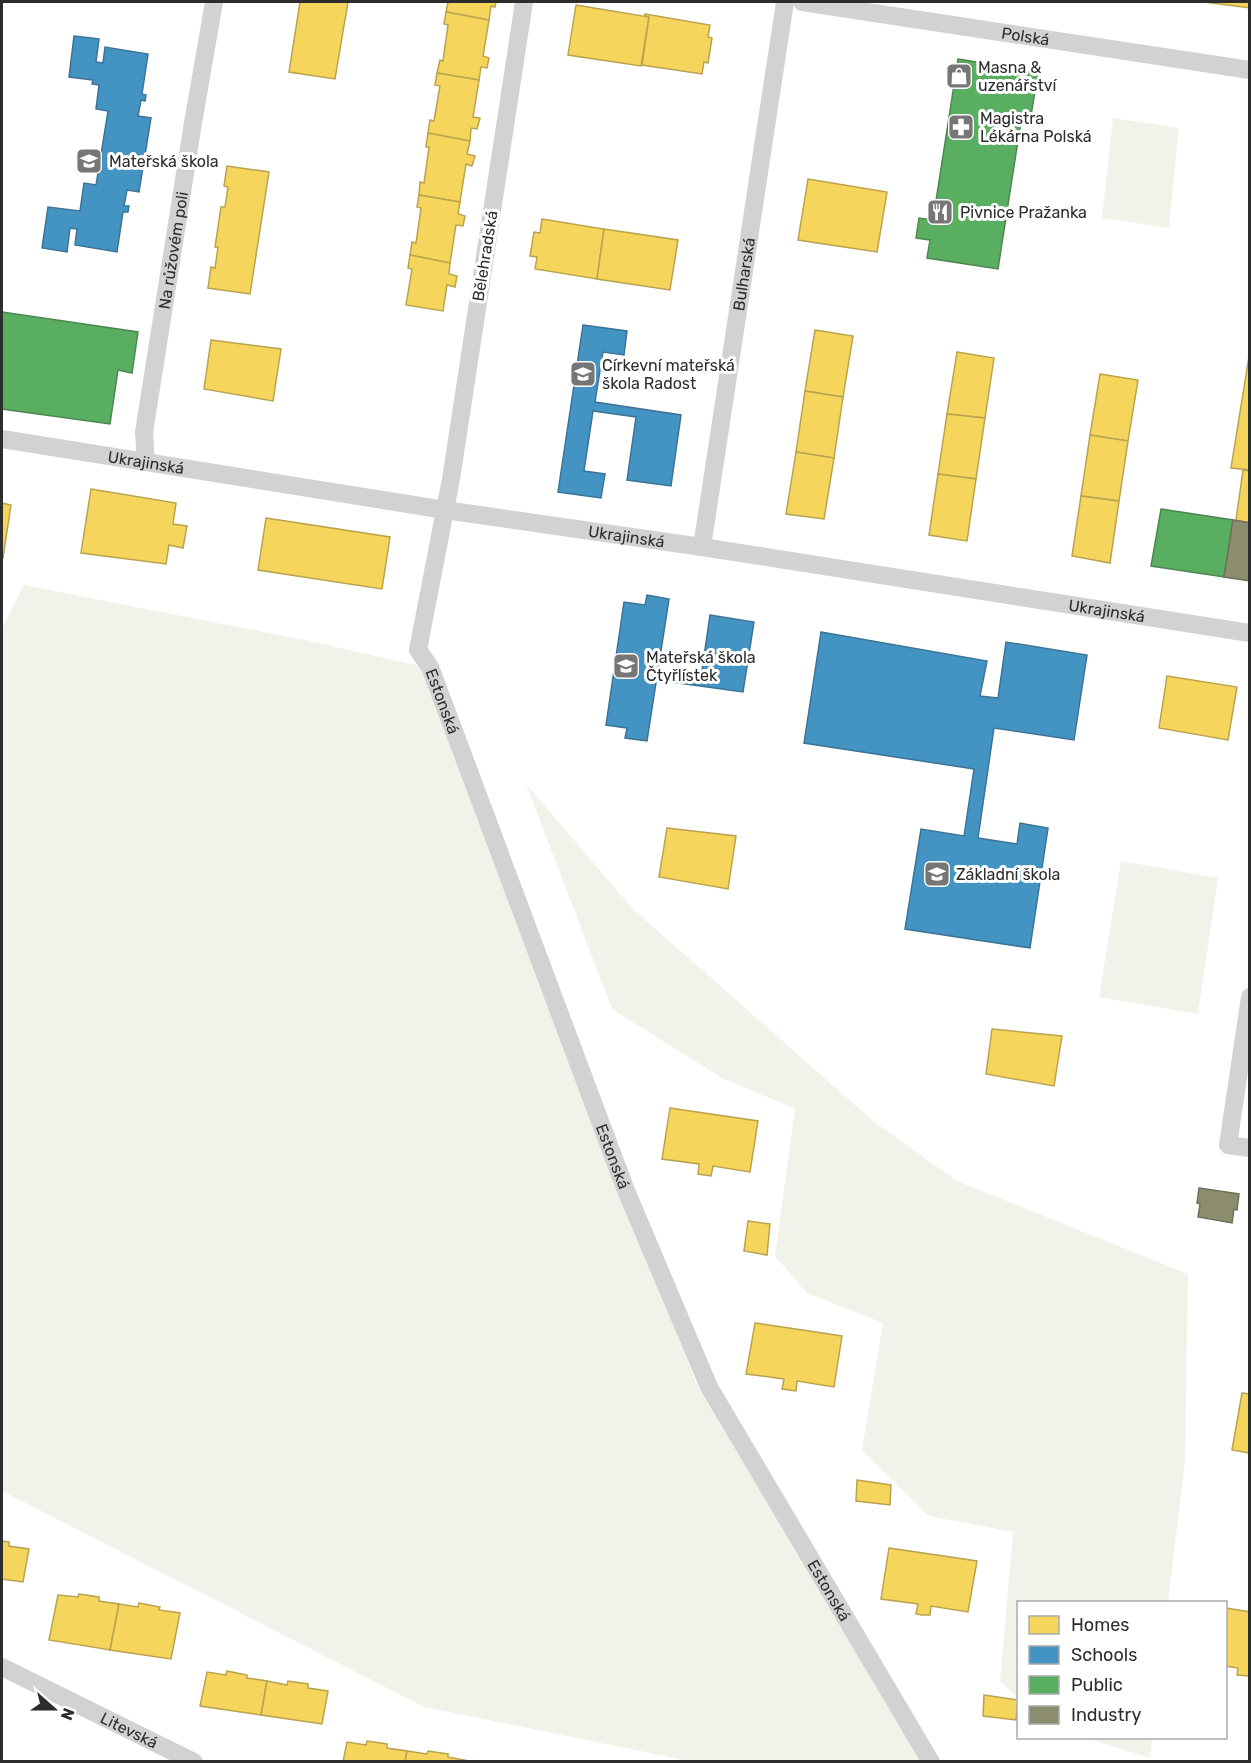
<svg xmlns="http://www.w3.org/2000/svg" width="1251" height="1763" font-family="Rubik,sans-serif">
  <rect width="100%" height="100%" fill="#fff"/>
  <g fill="#f1f3eb">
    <path d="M1113,118L1179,128L1169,228L1102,218Z"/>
    <path d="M24,585L310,641L424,667L613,1175L698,1387L924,1761H689L424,1707L2,1491V628Z"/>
    <path d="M526,784L632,908L873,1121L957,1181L1188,1274L1185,1462L1168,1602H1018V1698L1000,1681L1013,1532L929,1516L862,1450L883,1323L807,1293L775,1256L795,1109L722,1078L612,1009Z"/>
    <path d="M1121,861L1218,878L1198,1014L1099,997Z"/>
    <path d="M1087,1738H1152L1150,1758Z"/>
  </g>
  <g fill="#f6d55c" stroke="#baa34e" stroke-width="1.5">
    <path d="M300,2H348L335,79L289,72Z"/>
    <path d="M448,2H496L495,7L491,6L489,20L446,12Z"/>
    <path d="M1204,2H1250V8Z"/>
    <path d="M576,5L649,17L641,66L568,55Z"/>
    <path d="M446,12L489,20L483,56L489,58L487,68L481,67L479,80L437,73L440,60L443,61L448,25L444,24Z"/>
    <path d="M645,14L710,25L708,37L712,38L708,63L704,62L702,74L642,65L649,17L645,16Z"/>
    <path d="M437,73L479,80L473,117L480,118L477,129L471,128L470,141L428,133L430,120L434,121L440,86L435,85Z"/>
    <path d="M428,133L470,141L467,154L475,156L472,166L466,164L460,202L419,195L420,182L424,183L429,147H426Z"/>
    <path d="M227,166L269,172L250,294L208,288L211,267L215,268L218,247H215L221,207H225L228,187L224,186Z"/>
    <path d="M808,179L887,192L877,252L798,240Z"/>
    <path d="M419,195L460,202L458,214L465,216L463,226L456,225L450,263L410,255L412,242L416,243L421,208L417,207Z"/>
    <path d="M542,219L604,229L597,279L535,269L537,257L530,256L534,232L540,233Z"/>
    <path d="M604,229L678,240L670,290L597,279Z"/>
    <path d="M410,255L450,263L449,274L457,276L455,287L447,285L443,311L406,305L412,269L408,268Z"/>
    <path d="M815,330L853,336L843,397L805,391Z"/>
    <path d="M211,340L281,349L273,401L204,389Z"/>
    <path d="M1250,350V470L1231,468Z"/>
    <path d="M957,352L994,358L985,418L947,414Z"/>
    <path d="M1100,374L1138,380L1128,441L1090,435Z"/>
    <path d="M805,391L843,397L834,458L796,452Z"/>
    <path d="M947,414L985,418L976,479L938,474Z"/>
    <path d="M1090,435L1128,441L1119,501L1081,496Z"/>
    <path d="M796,452L834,458L824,519L786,514Z"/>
    <path d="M1243,470L1250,471V523L1236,520Z"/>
    <path d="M938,474L976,479L967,541L929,535Z"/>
    <path d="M91,489L176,503L173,524L187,526L183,548L169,545L166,564L81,553Z"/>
    <path d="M1081,496L1119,501L1110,563L1072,556Z"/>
    <path d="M2,503L11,505L3,558H2Z"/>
    <path d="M266,518L390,537L382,589L258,570Z"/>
    <path d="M1167,676L1237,687L1228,740L1159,728Z"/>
    <path d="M667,828L736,836L728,889L659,877Z"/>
    <path d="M992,1029L1062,1036L1054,1086L986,1074Z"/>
    <path d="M670,1108L758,1121L750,1172L713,1166L711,1176L698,1174L699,1164L662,1159Z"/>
    <path d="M748,1221L770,1224L767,1255L744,1251Z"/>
    <path d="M755,1323L842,1336L834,1387L797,1381L796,1391L782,1389L784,1379L746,1374Z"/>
    <path d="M1242,1393L1250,1394V1453L1232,1450Z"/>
    <path d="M857,1480L891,1485L890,1505L856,1501Z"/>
    <path d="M2,1541L9,1542V1546L29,1549L23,1582L2,1579Z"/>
    <path d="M889,1548L977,1561L968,1612L931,1606L930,1615H922L916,1614L918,1604L881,1599Z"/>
    <path d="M79,1594L99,1597V1601L119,1604L110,1650L49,1640L58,1595L78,1597Z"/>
    <path d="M139,1603L160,1607L159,1610L180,1613L171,1659L110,1650L119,1604L138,1607Z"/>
    <path d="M1226,1608L1250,1612V1670L1248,1676L1237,1675L1238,1668L1226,1666Z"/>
    <path d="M227,1671L247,1675V1678L267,1681L261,1715L200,1706L207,1672L226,1675Z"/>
    <path d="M267,1681L287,1685L288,1681L308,1684V1688L328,1691L322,1724L261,1715Z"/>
    <path d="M984,1695L1018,1700L1016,1720L983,1716Z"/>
    <path d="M367,1741L387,1744V1748L407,1751L405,1762H343L347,1742L366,1745Z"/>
    <path d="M407,1751L427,1754L428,1751L448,1754V1757L469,1761L405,1762Z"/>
  </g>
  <g fill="#4393c3" stroke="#3c7496" stroke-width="1.5">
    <path d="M74,36L99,39L96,62L103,63L105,47L148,54L142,94L146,95L145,101L141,100L138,116L151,118L139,192L127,190L124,206H129L128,212H123L117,252L75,245L77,229L70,228L67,252L42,248L48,207L80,211L84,183L96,185L108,111L96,109L99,85L92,84L93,80L69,77Z"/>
    <path d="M583,325L627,331L624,355L603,352L595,402L681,415L671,486L627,480L636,417L593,411L584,471L605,474L601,498L558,492Z"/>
    <path d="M647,595L669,599L647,741L625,738L627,728L606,725L624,602L645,605Z"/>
    <path d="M710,615L754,622L743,692L657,680L658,671L701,677Z"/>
    <path d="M821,632L987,661L980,696L998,698L1006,642L1087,655L1074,740L994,728L978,838L1017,844L1020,823L1048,828L1030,948L905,929L921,829L964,836L974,769L804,743Z"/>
  </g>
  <g fill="#5aae61" stroke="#4c8751" stroke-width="1.5">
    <path d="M958,59L1038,72L1031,116L1022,115L998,269L927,258L930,240L916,238L919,218L933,220Z"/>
    <path d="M2,312L138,332L132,373L118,370L110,424L2,409Z"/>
    <path d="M1161,509L1233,520L1224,577L1151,566Z"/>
  </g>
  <g fill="#8c8c6e" stroke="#70705a" stroke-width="1.5">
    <path d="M1233,520L1250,523V581L1224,577Z"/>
    <path d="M1199,1188L1239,1194L1237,1210L1234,1209L1232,1223L1198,1217L1200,1204L1197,1203Z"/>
  </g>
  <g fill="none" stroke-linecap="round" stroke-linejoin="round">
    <g stroke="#d2d2d2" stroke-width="18">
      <path id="s1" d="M524,2L451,479L418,650L430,667L625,1188L709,1387L931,1762"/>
      <path id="s2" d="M802,2L1250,70"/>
      <path id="s3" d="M2,439L445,510L702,547L1250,633"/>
      <path id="s4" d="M146,462L144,432L193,123L214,2"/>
      <path id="s5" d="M702,547L785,2"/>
      <path d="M1250,997L1228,1145L1250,1148"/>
      <path id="s6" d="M2,1667L194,1762"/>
    </g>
  </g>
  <defs>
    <symbol id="shop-square" viewBox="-11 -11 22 22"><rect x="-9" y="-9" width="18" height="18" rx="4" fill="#767676" stroke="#fff"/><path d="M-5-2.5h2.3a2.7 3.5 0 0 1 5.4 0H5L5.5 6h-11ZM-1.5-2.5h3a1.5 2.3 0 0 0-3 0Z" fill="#fff"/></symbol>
    <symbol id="pharmacy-square" viewBox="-11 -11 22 22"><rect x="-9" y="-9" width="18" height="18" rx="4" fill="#767676" stroke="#fff"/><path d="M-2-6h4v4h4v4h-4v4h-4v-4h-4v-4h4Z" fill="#fff"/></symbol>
    <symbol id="school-square" viewBox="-11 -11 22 22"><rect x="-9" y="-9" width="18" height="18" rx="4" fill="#767676" stroke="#fff"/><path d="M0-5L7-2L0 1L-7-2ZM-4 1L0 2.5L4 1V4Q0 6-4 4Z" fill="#fff"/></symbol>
    <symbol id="restaurant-square" viewBox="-11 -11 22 22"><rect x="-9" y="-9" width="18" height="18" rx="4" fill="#767676" stroke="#fff"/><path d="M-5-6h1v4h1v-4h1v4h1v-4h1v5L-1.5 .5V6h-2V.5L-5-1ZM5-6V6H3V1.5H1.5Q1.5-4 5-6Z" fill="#fff"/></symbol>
  </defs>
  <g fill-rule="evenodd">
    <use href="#shop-square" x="944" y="61" width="30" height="30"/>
    <use href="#pharmacy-square" x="946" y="112" width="30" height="30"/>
    <use href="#school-square" x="74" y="146" width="30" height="30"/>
    <use href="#restaurant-square" x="925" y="197" width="30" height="30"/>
    <use href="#school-square" x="568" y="359" width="30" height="30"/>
    <use href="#school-square" x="611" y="651" width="30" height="30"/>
    <use href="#school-square" x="922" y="859" width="30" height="30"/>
  </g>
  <g text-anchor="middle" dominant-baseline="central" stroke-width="6" stroke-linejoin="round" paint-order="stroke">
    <g font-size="16" fill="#2d2d2d" stroke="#fff">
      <text stroke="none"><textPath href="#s2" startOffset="226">Polská</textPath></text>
      <text stroke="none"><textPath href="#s4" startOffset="214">Na růžovém poli</textPath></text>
      <text transform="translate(485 256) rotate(-81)">Bělehradská</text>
      <text stroke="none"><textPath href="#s5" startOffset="276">Bulharská</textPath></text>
      <text stroke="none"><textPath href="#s3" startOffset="146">Ukrajinská</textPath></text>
      <text stroke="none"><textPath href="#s3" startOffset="632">Ukrajinská</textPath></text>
      <text stroke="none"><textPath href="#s3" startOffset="1118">Ukrajinská</textPath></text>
      <text stroke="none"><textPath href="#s1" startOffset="714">Estonská</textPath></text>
      <text stroke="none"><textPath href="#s1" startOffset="1200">Estonská</textPath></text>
      <text stroke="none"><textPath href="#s1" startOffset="1686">Estonská</textPath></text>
      <text stroke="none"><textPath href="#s6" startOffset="142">Litevská</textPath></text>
    </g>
    <g font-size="16" fill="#2d2d2d" stroke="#fff" text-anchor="start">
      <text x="978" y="67">Masna &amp;<tspan x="978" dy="18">uzenářství</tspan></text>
      <text x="980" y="118">Magistra<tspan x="980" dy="18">Lékárna Polská</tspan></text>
      <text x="109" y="161">Mateřská škola</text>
      <text x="960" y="212">Pivnice Pražanka</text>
      <text x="602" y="365">Církevní mateřská<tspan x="602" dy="18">škola Radost</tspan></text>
      <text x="646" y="657">Mateřská škola<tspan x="646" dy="18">Čtyřlístek</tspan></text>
      <text x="956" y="874">Základní škola</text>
    </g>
  </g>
  <rect width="1251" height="1763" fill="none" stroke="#2d2d2d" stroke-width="6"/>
  <rect x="1017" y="1601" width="210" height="138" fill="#ffffff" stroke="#ababab" stroke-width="1.5"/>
  <rect x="1029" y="1616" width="30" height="18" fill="#f6d55c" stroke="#ababab" stroke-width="1.5"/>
  <text x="1071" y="1631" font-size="18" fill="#2d2d2d">Homes</text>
  <rect x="1029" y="1646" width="30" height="18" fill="#4393c3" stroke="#ababab" stroke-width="1.5"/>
  <text x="1071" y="1661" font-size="18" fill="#2d2d2d">Schools</text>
  <rect x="1029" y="1676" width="30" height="18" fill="#5aae61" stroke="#ababab" stroke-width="1.5"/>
  <text x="1071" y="1691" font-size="18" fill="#2d2d2d">Public</text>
  <rect x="1029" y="1706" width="30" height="18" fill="#8c8c6e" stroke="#ababab" stroke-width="1.5"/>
  <text x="1071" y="1721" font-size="18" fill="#2d2d2d">Industry</text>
  <g transform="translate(54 1709) rotate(111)" stroke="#ffffff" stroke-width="4.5" paint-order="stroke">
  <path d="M0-4.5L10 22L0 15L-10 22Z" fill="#2d2d2d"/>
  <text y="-9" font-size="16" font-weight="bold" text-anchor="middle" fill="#2d2d2d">N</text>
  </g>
</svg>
